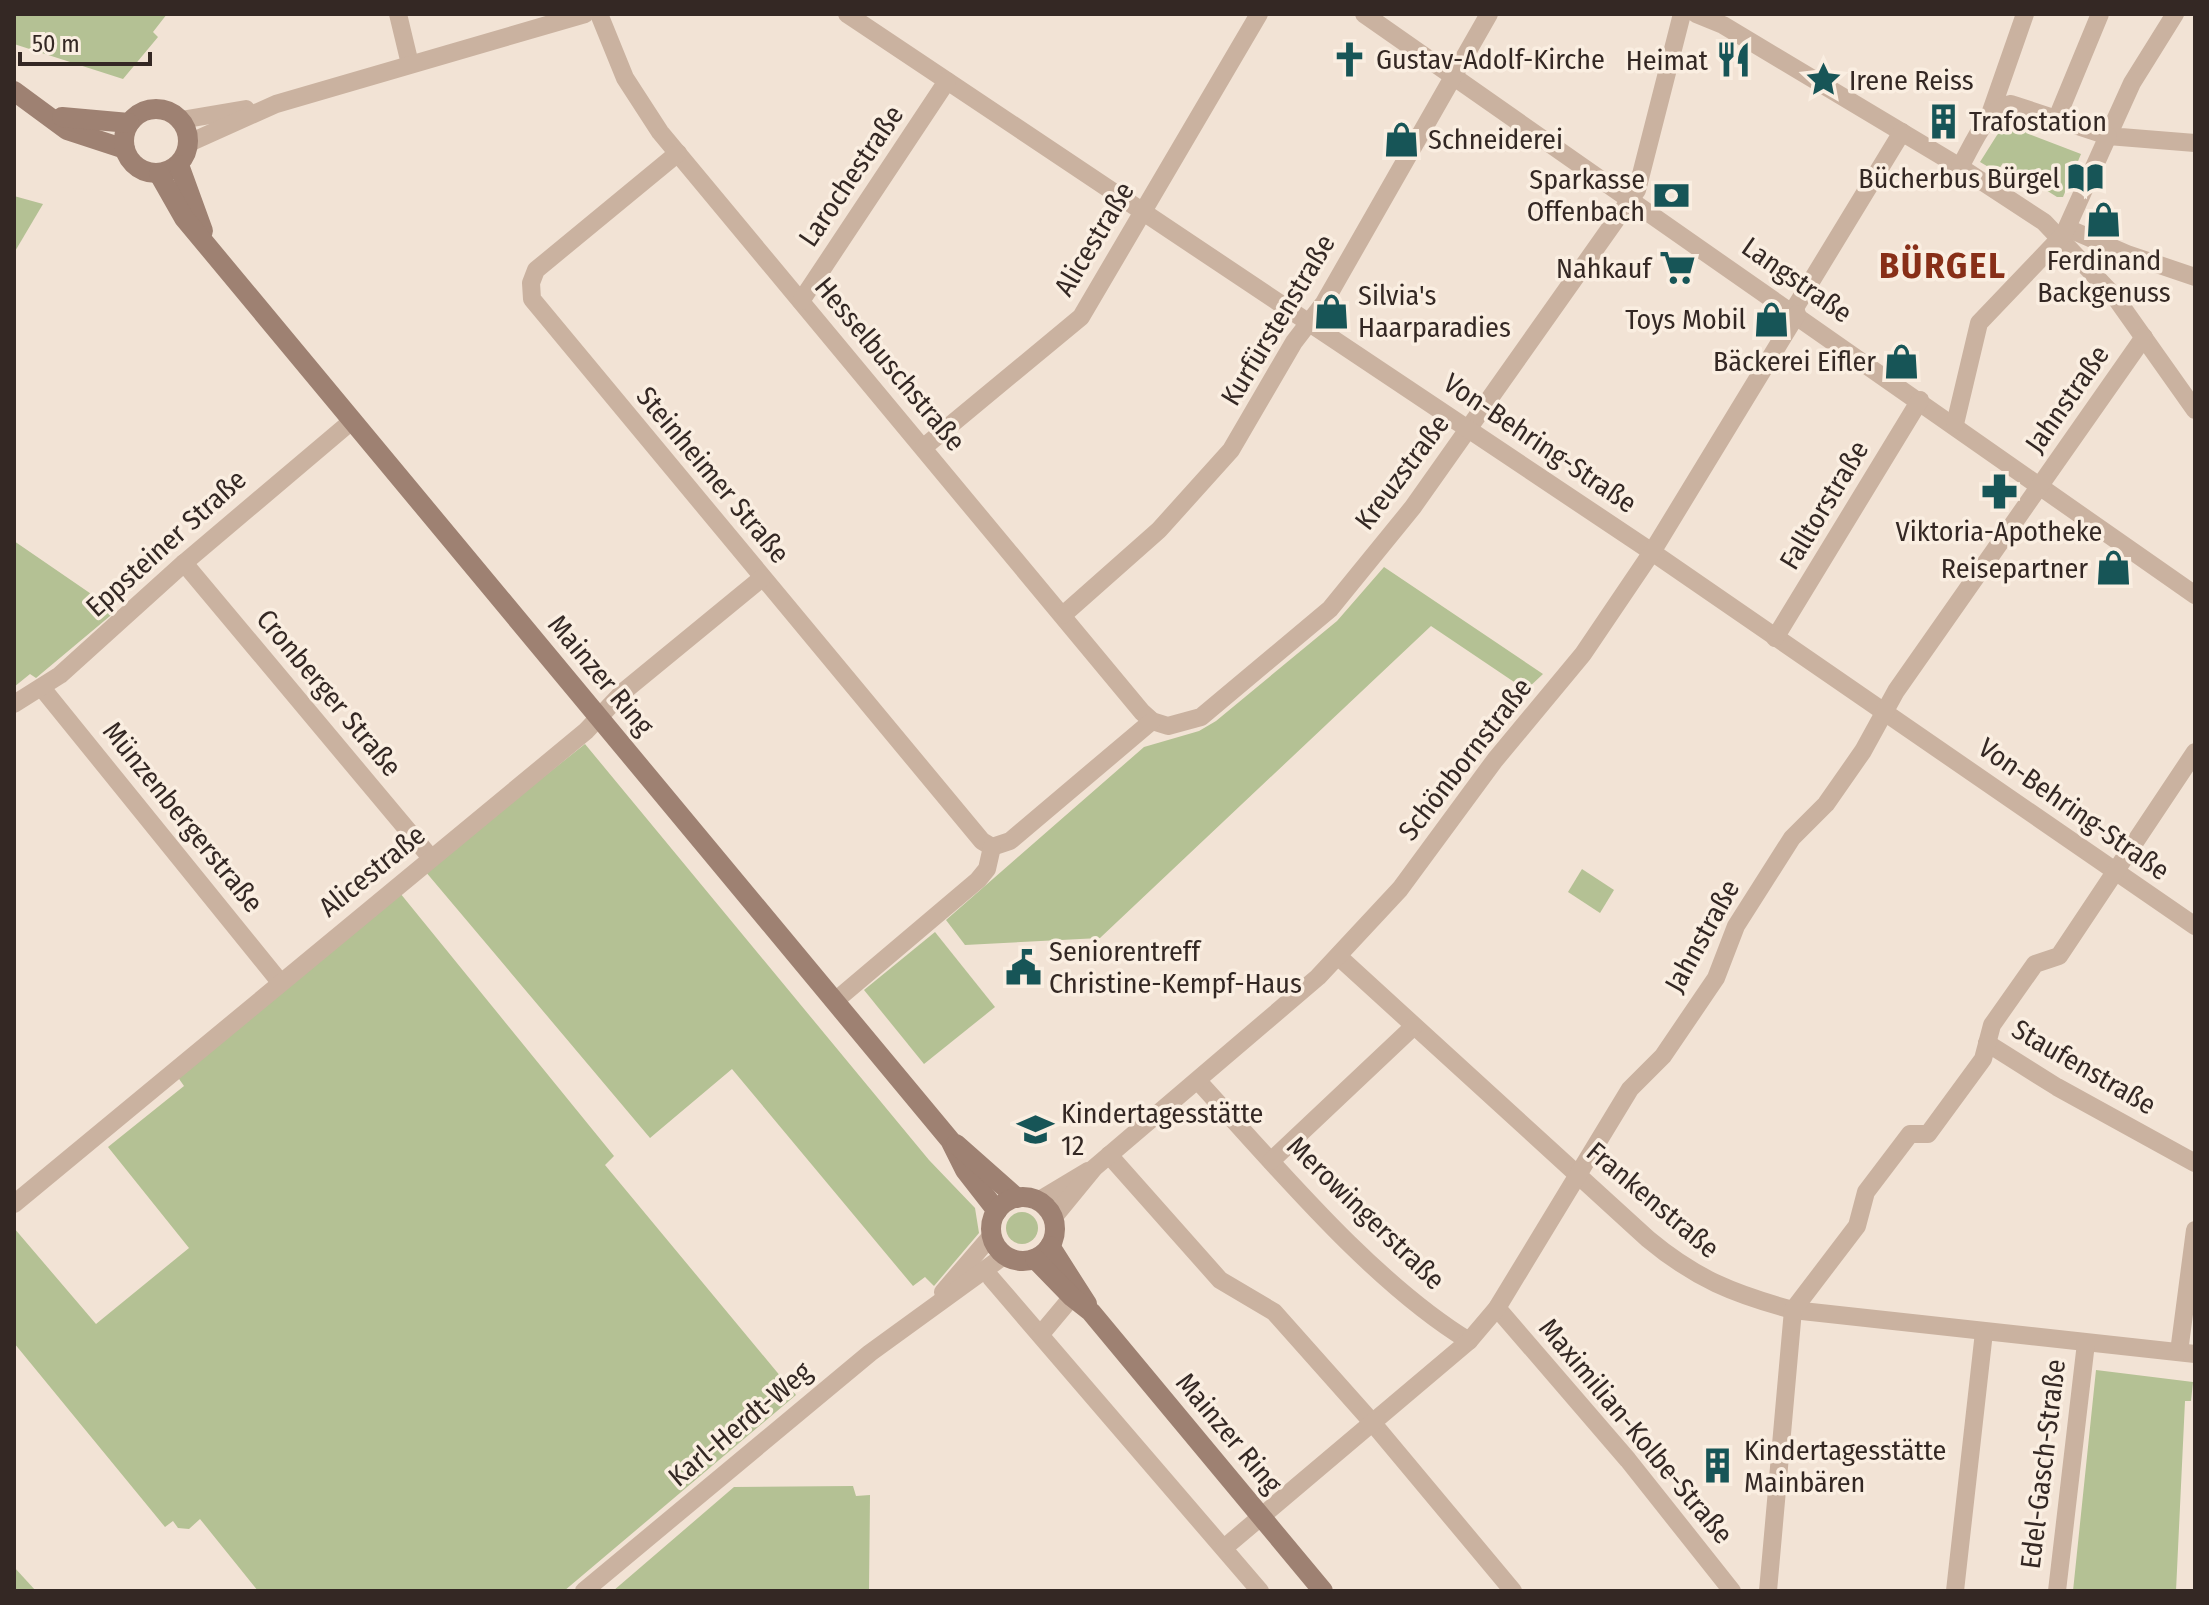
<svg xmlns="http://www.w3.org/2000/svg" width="2209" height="1605" font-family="'Fira Sans Condensed',sans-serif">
  <rect width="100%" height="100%" fill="#f2e3d5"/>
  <g fill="#b4c194">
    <path d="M14,14H167L153,32L158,37L123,79L14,44Z"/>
    <path d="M2019,118L2029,121L2026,133L2081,154L2063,197H2057L2003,163L1997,172L1980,162L2004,124Z"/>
    <path d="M14,196L43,204L14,253Z"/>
    <path d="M14,541L116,611L36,678L30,674L14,687Z"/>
    <path d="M1384,567L1543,674L1526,690L1431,626L1100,938L965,945L946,920L1144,747L1199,731L1216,721L1337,621Z"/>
    <path d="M585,744L929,1160L975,1208L979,1233L934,1286L925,1277L913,1286L732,1069L650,1138L425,871Z"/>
    <path d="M1582,869L1614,890L1600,913L1568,892Z"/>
    <path d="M400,893L614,1156L605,1165L796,1395L564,1591H258L200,1519L189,1529L178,1528L173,1521L165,1527L14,1343V1228L96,1324L189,1248L108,1147L184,1086L177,1076Z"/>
    <path d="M935,932L995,1007L924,1064L864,990Z"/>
    <circle cx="1022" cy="1228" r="16"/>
    <path d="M2096,1370L2193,1382L2191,1401H2185L2176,1591H2073Z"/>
    <path d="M853,1486L856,1496L870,1495L869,1591H613L734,1487Z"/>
    <path d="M14,1567L36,1591H14Z"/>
  </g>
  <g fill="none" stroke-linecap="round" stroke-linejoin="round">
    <g stroke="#cab2a0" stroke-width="18">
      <path d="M398,14L410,64"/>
      <path d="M599,14L625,78L660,132L1142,712L1152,721L1168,726L1201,717L1330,609L1413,507L1637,190L1682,14"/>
      <path d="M847,14L1652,552L2195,926"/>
      <path d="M1364,14L2195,595"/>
      <path d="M1696,14L1723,25L1960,167L2044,222L2115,297L2195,410"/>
      <path d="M2175,14L2132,83L2108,136L2195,143"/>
      <path d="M1989,117L2025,14"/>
      <path d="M2057,118L2100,14"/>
      <path d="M181,120L246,109"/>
      <path d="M189,143L276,104L585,14"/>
      <path d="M678,153L536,270L531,283L532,299L982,841L992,847L1010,841L1152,721"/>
      <path d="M2067,228L2127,254L2195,277"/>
      <path d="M801,301L947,81"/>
      <path d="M1793,311L1902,132"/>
      <path d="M1955,424L1979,323L2064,234L2108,136L2011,104C1986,108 1972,147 1960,167"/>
      <path d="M924,447L1081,317L1259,14"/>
      <path d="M184,563L431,858"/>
      <path d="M1063,615L1159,530L1231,450L1294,342L1324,303L1489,14"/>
      <path d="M1775,638L1920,400"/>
      <path d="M42,688L280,982"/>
      <path d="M14,704L60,675L184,563L353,420"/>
      <path d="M1339,957L1648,1239C1696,1279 1734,1294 1793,1310L2195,1354"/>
      <path d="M835,1001L978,880L987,869L992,847"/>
      <path d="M1987,1043L2057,1087L2195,1163"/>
      <path d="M1198,1081C1276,1166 1372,1282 1469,1341"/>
      <path d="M1109,1155L1220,1280L1274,1312L1371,1421L1513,1591"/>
      <path d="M1271,1161L1413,1027"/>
      <path d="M1038,1201L1088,1171"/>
      <path d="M14,1204L586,731L623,692L762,578"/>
      <path d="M1053,1218L1094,1168L1318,977L1400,889L1495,760L1583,654L1652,552L1797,314"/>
      <path d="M991,1278L1260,1591"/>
      <path d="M943,1292L992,1235"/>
      <path d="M1497,1308L1628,1460L1732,1591"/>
      <path d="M1041,1334L1072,1297"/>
      <path d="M2179,1352L2195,1230"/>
      <path d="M1224,1548L1469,1341L1497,1308L1630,1089L1663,1056L1716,978L1736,926L1792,838L1826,804L1863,751L1896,691L2144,337"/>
      <path d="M584,1591L870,1353L1005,1255"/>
      <path d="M1768,1591L1793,1310L1857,1226L1866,1192L1910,1134H1928L1983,1059L1992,1025L2035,964L2059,956L2195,752"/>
      <path d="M1955,1591L1984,1332"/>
      <path d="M2057,1591L2086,1343"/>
    </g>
    <g stroke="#9e8172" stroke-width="20">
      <path d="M14,91L67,130L125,149"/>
      <circle cx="156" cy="141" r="32"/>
      <path d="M62,117L129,123"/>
      <path d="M179,165L203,231"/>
      <path d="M159,174L184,218L950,1140L965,1170L997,1211"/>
      <path d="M956,1144L1017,1198"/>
      <circle cx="1023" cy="1229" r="32"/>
      <path d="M1050,1246L1087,1304"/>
      <path d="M1035,1259L1072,1297L1091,1312L1323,1591"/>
    </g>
  </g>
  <defs>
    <symbol id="church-bare" viewBox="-9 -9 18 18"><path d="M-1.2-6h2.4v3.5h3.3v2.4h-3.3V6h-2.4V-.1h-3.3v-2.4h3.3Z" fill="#175557" stroke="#faeee1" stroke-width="2.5" paint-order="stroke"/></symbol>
    <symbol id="restaurant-bare" viewBox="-9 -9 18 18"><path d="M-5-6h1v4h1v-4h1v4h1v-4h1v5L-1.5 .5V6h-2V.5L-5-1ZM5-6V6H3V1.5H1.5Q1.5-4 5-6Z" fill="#175557" stroke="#faeee1" stroke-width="2.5" paint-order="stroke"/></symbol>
    <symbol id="sight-bare" viewBox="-9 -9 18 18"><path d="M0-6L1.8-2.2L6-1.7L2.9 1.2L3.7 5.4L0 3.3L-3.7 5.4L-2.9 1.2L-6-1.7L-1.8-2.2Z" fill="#175557" stroke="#faeee1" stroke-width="2.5" paint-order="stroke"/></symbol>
    <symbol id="building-bare" viewBox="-9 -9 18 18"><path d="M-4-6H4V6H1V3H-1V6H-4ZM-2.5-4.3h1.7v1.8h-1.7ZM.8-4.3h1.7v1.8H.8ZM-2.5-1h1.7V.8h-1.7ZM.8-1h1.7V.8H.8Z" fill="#175557" stroke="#faeee1" stroke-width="2.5" paint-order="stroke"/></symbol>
    <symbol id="shop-bare" viewBox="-9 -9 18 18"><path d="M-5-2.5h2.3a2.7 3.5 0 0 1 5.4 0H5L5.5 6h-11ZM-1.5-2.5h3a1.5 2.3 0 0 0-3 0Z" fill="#175557" stroke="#faeee1" stroke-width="2.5" paint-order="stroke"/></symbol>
    <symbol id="library-bare" viewBox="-9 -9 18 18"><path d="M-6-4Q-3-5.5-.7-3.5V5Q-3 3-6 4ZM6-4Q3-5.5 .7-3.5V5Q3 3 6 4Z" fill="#175557" stroke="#faeee1" stroke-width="2.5" paint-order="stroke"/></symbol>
    <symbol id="bank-bare" viewBox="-9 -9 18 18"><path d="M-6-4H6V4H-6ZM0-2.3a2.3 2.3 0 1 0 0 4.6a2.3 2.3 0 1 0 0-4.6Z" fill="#175557" stroke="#faeee1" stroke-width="2.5" paint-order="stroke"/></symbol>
    <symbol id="supermarket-bare" viewBox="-9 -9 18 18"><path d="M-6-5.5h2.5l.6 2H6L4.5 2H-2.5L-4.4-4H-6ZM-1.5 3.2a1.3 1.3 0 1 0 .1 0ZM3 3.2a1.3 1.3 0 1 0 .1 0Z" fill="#175557" stroke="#faeee1" stroke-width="2.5" paint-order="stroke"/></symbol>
    <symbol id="pharmacy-bare" viewBox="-9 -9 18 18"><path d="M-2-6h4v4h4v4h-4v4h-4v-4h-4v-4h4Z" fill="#175557" stroke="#faeee1" stroke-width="2.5" paint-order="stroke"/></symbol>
    <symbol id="civic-bare" viewBox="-9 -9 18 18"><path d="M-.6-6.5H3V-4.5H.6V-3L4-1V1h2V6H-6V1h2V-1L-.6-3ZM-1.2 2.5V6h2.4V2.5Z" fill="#175557" stroke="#faeee1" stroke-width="2.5" paint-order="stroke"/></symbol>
    <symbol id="school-bare" viewBox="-9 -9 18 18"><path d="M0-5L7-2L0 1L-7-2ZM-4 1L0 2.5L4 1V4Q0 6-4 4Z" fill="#175557" stroke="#faeee1" stroke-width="2.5" paint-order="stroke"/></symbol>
  </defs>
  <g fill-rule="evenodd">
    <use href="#church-bare" x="1324" y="34" width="51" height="51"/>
    <use href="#restaurant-bare" x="1708" y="34" width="51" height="51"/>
    <use href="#sight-bare" x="1798" y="54" width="51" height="51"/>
    <use href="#building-bare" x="1918" y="96" width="51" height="51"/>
    <use href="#shop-bare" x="1376" y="114" width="51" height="51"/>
    <use href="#library-bare" x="2060" y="152" width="51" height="51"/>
    <use href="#bank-bare" x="1646" y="170" width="51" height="51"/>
    <use href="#shop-bare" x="2078" y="194" width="51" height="51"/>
    <use href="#supermarket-bare" x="1652" y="242" width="51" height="51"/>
    <use href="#shop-bare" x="1306" y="286" width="51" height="51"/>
    <use href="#shop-bare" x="1746" y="294" width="51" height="51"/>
    <use href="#shop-bare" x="1876" y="336" width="51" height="51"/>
    <use href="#pharmacy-bare" x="1974" y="466" width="51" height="51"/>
    <use href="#shop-bare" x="2088" y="542" width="51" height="51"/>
    <use href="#civic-bare" x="998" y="942" width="51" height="51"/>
    <use href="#school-bare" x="1010" y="1104" width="51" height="51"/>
    <use href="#building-bare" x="1692" y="1440" width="51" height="51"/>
  </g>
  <g text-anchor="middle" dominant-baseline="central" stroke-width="7" stroke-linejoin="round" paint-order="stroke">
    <g font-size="28" fill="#342824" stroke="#faeee1" text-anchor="start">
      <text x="1376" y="59">Gustav-Adolf-Kirche</text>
      <text x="1708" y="60" text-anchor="end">Heimat</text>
      <text x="1849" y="80">Irene Reiss</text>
      <text x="1969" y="121">Trafostation</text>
      <text x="1428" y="139">Schneiderei</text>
      <text x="2060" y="178" text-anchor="end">Bücherbus Bürgel</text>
      <text x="1645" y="179" text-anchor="end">Sparkasse<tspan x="1645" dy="32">Offenbach</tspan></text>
      <text x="2104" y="260" text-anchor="middle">Ferdinand<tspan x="2104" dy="32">Backgenuss</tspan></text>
      <text x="1651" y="268" text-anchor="end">Nahkauf</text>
      <text x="1358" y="295">Silvia's<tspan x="1358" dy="32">Haarparadies</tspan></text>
      <text x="1746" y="319" text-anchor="end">Toys Mobil</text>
      <text x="1876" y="361" text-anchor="end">Bäckerei Eifler</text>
      <text x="1999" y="531" text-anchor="middle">Viktoria-Apotheke</text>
      <text x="2088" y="568" text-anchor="end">Reisepartner</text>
      <text x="1049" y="951">Seniorentreff<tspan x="1049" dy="32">Christine-Kempf-Haus</tspan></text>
      <text x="1061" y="1113">Kindertagesstätte<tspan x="1061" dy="32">12</tspan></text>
      <text x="1744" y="1450">Kindertagesstätte<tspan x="1744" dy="32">Mainbären</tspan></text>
    </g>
    <g font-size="28" fill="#342824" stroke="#faeee1">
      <text transform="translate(851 176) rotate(-56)">Larochestraße</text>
      <text transform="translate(1094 239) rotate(-59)">Alicestraße</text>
      <text transform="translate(1797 280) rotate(35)">Langstraße</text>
      <text transform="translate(1278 320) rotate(-59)">Kurfürstenstraße</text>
      <text transform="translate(890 364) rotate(50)">Hesselbuschstraße</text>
      <text transform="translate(2067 399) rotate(-55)">Jahnstraße</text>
      <text transform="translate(1540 443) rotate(34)">Von-Behring-Straße</text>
      <text transform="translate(1402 472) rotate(-53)">Kreuzstraße</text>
      <text transform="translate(713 475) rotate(50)">Steinheimer Straße</text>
      <text transform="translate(1824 505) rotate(-59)">Falltorstraße</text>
      <text transform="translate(166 543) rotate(-42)">Eppsteiner Straße</text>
      <text transform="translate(601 675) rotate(50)">Mainzer Ring</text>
      <text transform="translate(329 693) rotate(50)">Cronberger Straße</text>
      <text transform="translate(1465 759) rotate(-52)">Schönbornstraße</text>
      <text transform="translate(2074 809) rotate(35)">Von-Behring-Straße</text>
      <text transform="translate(183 817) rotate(51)">Münzenbergerstraße</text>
      <text transform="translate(372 871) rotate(-39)">Alicestraße</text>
      <text transform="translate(1702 936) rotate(-61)">Jahnstraße</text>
      <text transform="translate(2084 1067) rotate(30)">Staufenstraße</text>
      <text transform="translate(1653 1200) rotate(40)">Frankenstraße</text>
      <text transform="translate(1366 1213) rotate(44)">Merowingerstraße</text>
      <text transform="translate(740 1424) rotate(-40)">Karl-Herdt-Weg</text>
      <text transform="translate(1636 1431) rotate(50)">Maximilian-Kolbe-Straße</text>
      <text transform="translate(1229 1433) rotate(50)">Mainzer Ring</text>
      <text transform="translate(2043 1464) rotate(-83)">Edel-Gasch-Straße</text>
    </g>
    <g font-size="36" font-weight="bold" letter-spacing="2" fill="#882f18" stroke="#faeee1">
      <text x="1943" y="266">BÜRGEL</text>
    </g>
  </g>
  <rect width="2209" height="1605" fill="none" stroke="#342824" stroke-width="32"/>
  <path d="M20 52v12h130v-12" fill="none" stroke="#342824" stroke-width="4"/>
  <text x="32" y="52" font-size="24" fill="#342824" stroke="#faeee1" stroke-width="6" paint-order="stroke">50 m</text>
</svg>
